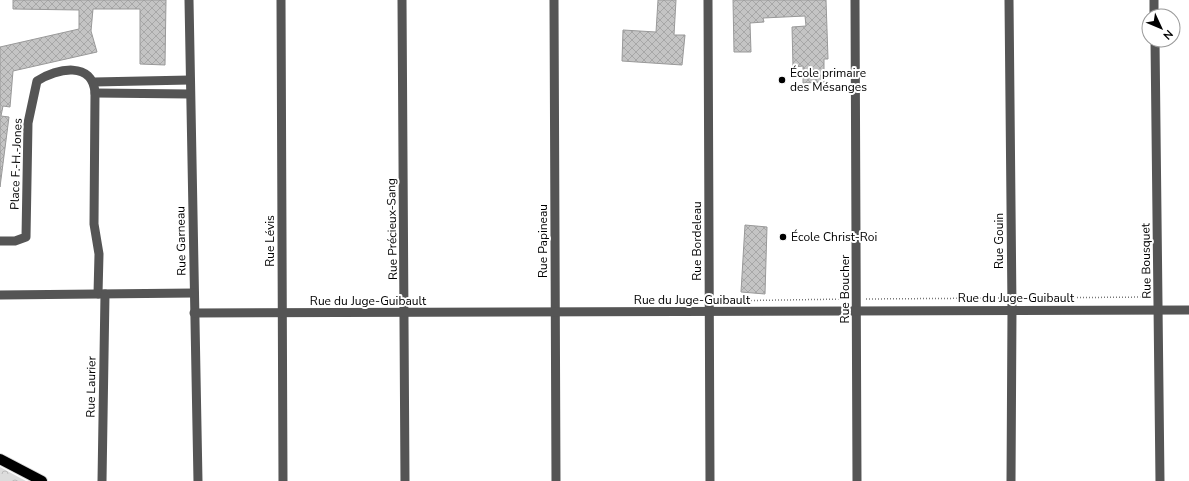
<svg xmlns="http://www.w3.org/2000/svg" width="1189" height="481" font-family="'Nunito Sans',sans-serif">
  <defs>
    <pattern id="park-crowns" width="20" height="18" patternUnits="userSpaceOnUse"><rect width="20" height="18" fill="#dcdcdc"/><path d="M2 6a3 3 0 1 1 6 0M12 15a3 3 0 1 1 6 0" fill="none" stroke="#bbb"/></pattern>
    <pattern id="building-cross-hatch" width="8" height="8" patternUnits="userSpaceOnUse"><rect width="8" height="8" fill="#c4c4c4"/><path d="M0 0l8 8M0 8l8-8" fill="none" stroke="#a7a7a7"/></pattern>
  </defs>
  <rect width="100%" height="100%" fill="#fff"/>
  <path fill="url(#park-crowns)" d="M0,467L26,481H0Z"/>
  <g fill="url(#building-cross-hatch)" stroke="#999">
    <path d="M13,0H166L165,65L140,64V9H93L91,31L97,52L13,71L10,107L3,106L1,116L9,117L0,187V47L79,29V10L13,9Z"/>
    <path d="M658,0H676L674,35H685L682,65L622,61L623,30L656,32Z"/>
    <path d="M733,0H826L828,59H824V82L803,83V66L793,67L792,27L806,26L805,16L763,18L764,22L750,23L751,52H734Z"/>
    <path d="M745,225L767,227L765,294L741,292Z"/>
  </g>
  <g fill="none" stroke-linecap="round" stroke-linejoin="round">
    <defs>
      <path id="major" d="M0,459L42,481"/>
    </defs>
    <use href="#major" stroke="#dbdbdb" stroke-width="12"/>
    <g stroke="#777" stroke-width="1.5" stroke-dasharray="1 2" stroke-linecap="butt">
      <path d="M1020,298L1150,297"/>
      <path d="M866,299L1004,298"/>
      <path d="M718,301L848,299"/>
      <path d="M684,302H700"/>
    </g>
    <g stroke="#555" stroke-width="9">
      <path d="M189,0L198,481"/>
      <path d="M281,0L283,481"/>
      <path d="M402,0L405,481"/>
      <path d="M554,0L556,481"/>
      <path d="M708,0L710,481"/>
      <path d="M855,0L857,481"/>
      <path d="M1009,0L1012,309L1011,481"/>
      <path d="M1154,0V16"/>
      <path d="M1155,40L1160,481"/>
      <path d="M94,82L190,80"/>
      <path d="M95,93L190,94"/>
      <path d="M0,241H15L26,237L28,123L37,81C57,68 93,61 95,93L94,224L99,254L98,294"/>
      <path d="M0,295L194,293"/>
      <path d="M194,313L1189,310"/>
      <path d="M102,481L105,294"/>
    </g>
    <use href="#major" stroke="#000" stroke-width="10"/>
  </g>
  <g fill="#000" stroke="#fff" stroke-width="1.5">
    <circle cx="782" cy="80" r="4"/>
    <circle cx="783" cy="237" r="4"/>
  </g>
  <g text-anchor="middle" dominant-baseline="central" stroke-width="4" stroke-linejoin="round" paint-order="stroke">
    <g font-size="12" fill="#000" stroke="#fff" text-anchor="start">
      <text x="790" y="73">École primaire<tspan x="790" dy="14">des Mésanges</tspan></text>
      <text x="791" y="237">École Christ-Roi</text>
    </g>
    <g font-size="12" fill="#000" stroke="#fff">
      <text transform="translate(16 164) rotate(-88)">Place F.-H.-Jones</text>
      <text transform="translate(392 229) rotate(-91)">Rue Précieux-Sang</text>
      <text transform="translate(181 241) rotate(-91)">Rue Garneau</text>
      <text transform="translate(270 241) rotate(-90)">Rue Lévis</text>
      <text transform="translate(543 241) rotate(-90)">Rue Papineau</text>
      <text transform="translate(697 241) rotate(-90)">Rue Bordeleau</text>
      <text transform="translate(999 241) rotate(-90)">Rue Gouin</text>
      <text transform="translate(1146 261) rotate(-91)">Rue Bousquet</text>
      <text transform="translate(845 289) rotate(-90)">Rue Boucher</text>
      <text x="1016" y="298">Rue du Juge-Guibault</text>
      <text x="692" y="300">Rue du Juge-Guibault</text>
      <text x="368" y="301">Rue du Juge-Guibault</text>
      <text transform="translate(91 387) rotate(-89)">Rue Laurier</text>
    </g>
  </g>
  <g transform="translate(1161 28) rotate(134)"><circle r="19" fill="#ffffff" stroke="#999999"/>
  <path d="M0-3L7 15L0 10L-7 15Z" fill="#000000"/>
  <text y="-6" font-size="11" font-weight="bold" text-anchor="middle" fill="#000000">N</text>
  </g>
</svg>
